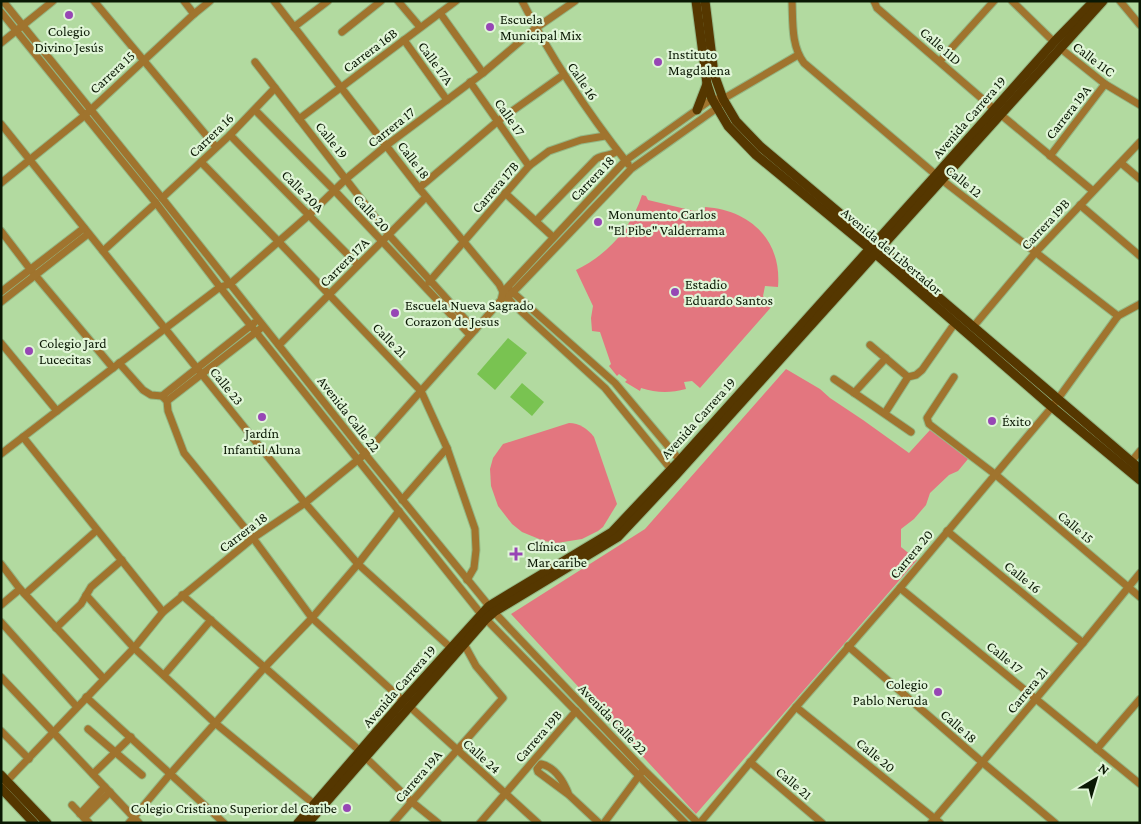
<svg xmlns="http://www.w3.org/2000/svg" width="1141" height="824" font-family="'Crimson Pro',serif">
  <rect width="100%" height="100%" fill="#b2daa0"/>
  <g fill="#e3767f">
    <path d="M642,195L646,196L648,200L694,211L705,210V207C750,210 782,240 778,287L765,286L763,296L773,305L700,388L692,381L684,382L686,389C670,393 657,393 641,388L640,391L625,382L627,380L619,374L617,376L609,366L611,364L600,332L592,331L591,318L593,306L576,270C607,255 631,229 642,195Z"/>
    <path d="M786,369L820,389L830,398L863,420L909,453L930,430L968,459L958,471L949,475L930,493L926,505L914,519L901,529V547L917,560L696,814L511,614L645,529Z"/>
    <path d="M569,423C579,423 588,429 594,437L617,504L603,527L598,531L582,539L557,543L544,541L522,532L512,524L498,506L491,486L490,469L493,458L503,444Z"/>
  </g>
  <g fill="#79c351">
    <path d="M508,338L527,353L495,390L477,374Z"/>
    <path d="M522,383L544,402L532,416L510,397Z"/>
  </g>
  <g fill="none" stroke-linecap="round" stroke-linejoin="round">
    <defs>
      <g id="minor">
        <path d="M3,1L162,198L365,454L494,612L644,770L698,823"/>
        <path d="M94,1L216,147"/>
        <path d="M184,1L194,14"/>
        <path d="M274,1L419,188L499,284L503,292L513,304L605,388L674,473"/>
        <path d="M398,1L420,27"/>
        <path d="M522,1C552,60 588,113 628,164"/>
        <path d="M792,1C793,22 791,46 804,63L942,180L1118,316"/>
        <path d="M874,1L877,8L994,109"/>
        <path d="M1012,1L1054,42"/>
        <path d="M1120,1L1140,25"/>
        <path d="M1,12L156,203L220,287L481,614L685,823"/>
        <path d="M440,13L483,73"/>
        <path d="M294,27L328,1"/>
        <path d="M342,32L381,1"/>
        <path d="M404,40L447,100"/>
        <path d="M1,43L53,1"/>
        <path d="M1060,48L1105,84L1140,105"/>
        <path d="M940,61L994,1"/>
        <path d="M255,62L389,235L475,330"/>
        <path d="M470,82L529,166"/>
        <path d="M255,110L334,190L470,335"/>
        <path d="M1000,114L1093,191"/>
        <path d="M299,119L456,1"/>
        <path d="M1,124L305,503L358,564L451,648"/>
        <path d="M230,135L358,265"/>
        <path d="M1050,156L1105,84"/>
        <path d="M201,162L278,241L421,391L447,448L475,529L476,550L474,568L467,580"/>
        <path d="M1121,163L1140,179"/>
        <path d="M1,183L84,116L194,14L210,1"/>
        <path d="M419,188L498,121L563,75"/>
        <path d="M505,193L553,237"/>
        <path d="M162,198L230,135L275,88"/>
        <path d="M1080,205L1140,256"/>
        <path d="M536,221L596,159C603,154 610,157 617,151"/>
        <path d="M1,231L30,269L113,368"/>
        <path d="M103,251L156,203"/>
        <path d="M429,282L529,166L549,151L581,140L605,136"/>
        <path d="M509,289L615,383L683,464"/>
        <path d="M1,292L84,228"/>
        <path d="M504,298L508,297L518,287L631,169L717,108L723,99L798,55"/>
        <path d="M1,302L88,234"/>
        <path d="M973,327L1035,253L1140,142"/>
        <path d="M1,343L57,411"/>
        <path d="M279,345L426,197"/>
        <path d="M870,345L908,377"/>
        <path d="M119,363L143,390L151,395L162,396L167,401L168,411L184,453L253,538L312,618L538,823"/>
        <path d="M954,377L927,418L929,424L996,475L1140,597"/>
        <path d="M834,379L911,432"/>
        <path d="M854,393L886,358"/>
        <path d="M162,396L254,323"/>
        <path d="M167,401L260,329"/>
        <path d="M885,413L908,377L916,375L922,370L955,323"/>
        <path d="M23,437L163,612"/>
        <path d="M1,454L113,368L220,287L230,284L309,215L347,178L387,145L483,73L536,28L575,1"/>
        <path d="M1131,462L1140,451"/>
        <path d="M402,500L447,448"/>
        <path d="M947,531L1083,643"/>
        <path d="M1,564L20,589L104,679"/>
        <path d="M900,588L1140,784"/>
        <path d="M25,594L96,531"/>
        <path d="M86,595L134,648L215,723L314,804"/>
        <path d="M182,595L360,751"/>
        <path d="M1,605L20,589"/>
        <path d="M1,622L77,707"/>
        <path d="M56,628L81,604L91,587L122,560"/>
        <path d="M848,646L982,762L1055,823"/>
        <path d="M164,675L211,620"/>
        <path d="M1,677L139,823"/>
        <path d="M86,697L224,823"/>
        <path d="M796,707L940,823"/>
        <path d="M88,729L142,775"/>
        <path d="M1,731L29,759"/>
        <path d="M1097,749L1140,699"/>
        <path d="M365,757L412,802L438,823"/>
        <path d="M750,762L822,823"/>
        <path d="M93,774L131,737"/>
        <path d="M5,783L134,648L163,612L253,538L305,503L365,454L475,330L501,300L503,292L625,161L712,99H723"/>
        <path d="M569,795C564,782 555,767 541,764L537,769L538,772L569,795L599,823"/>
        <path d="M72,805L89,823"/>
        <path d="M80,814L105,787"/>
        <path d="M84,818L110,792"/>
        <path d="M129,823L171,773L265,667L312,618L358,564L399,511"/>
        <path d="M393,823L503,698L476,666L464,644"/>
        <path d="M480,823L576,711"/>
        <path d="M604,823L641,773"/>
        <path d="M700,823L796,707L900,588L1052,407L1118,316L1140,304"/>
        <path d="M931,823L1083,643L1140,573"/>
      </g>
      <g id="major">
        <path d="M696,1L707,84L712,99L728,126L756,155L870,249L1052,407L1140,480"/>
        <path d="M705,1L714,74L723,99L736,121L761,147L875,243L1140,469"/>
        <path d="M697,110L707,84"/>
        <path d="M1,775L47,823"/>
        <path d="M1,788L34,823"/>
        <path d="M298,823L403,701L489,606L612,532L680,460L936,175L1054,42L1094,1"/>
        <path d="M308,823L486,619L494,612L618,537L676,475L1103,1"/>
      </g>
    </defs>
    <use href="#minor" stroke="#94b784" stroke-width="9"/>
    <use href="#major" stroke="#94b784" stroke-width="11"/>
    <use href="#minor" stroke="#a0742e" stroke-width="7"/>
    <use href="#major" stroke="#553700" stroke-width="9"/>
  </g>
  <g fill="#9746b5" stroke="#e0f5d7" stroke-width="2">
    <circle cx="69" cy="15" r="5"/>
    <circle cx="490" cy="27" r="5"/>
    <circle cx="658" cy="62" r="5"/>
    <circle cx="598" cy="222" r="5"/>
    <circle cx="675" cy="292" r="5"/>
    <circle cx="395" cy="313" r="5"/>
    <circle cx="29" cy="351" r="5"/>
    <circle cx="262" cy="417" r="5"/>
    <circle cx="992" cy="421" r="5"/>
    <path d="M513.5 546.5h5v5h5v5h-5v5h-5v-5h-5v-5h5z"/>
    <circle cx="938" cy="692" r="5"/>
    <circle cx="347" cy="808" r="5"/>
  </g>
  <g text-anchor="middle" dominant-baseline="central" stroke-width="4.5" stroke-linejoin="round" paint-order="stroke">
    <g font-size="14" fill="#0a1804" stroke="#e0f5d7" text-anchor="start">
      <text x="500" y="19">Escuela<tspan x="500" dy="16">Municipal Mix</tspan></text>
      <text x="69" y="31" text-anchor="middle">Colegio<tspan x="69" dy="16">Divino Jesús</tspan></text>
      <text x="668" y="54">Instituto<tspan x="668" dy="16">Magdalena</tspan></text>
      <text x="608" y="214">Monumento Carlos<tspan x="608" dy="16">"El Pibe" Valderrama</tspan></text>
      <text x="685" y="284">Estadio<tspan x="685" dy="16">Eduardo Santos</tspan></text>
      <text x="405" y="305">Escuela Nueva Sagrado<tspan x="405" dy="16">Corazon de Jesus</tspan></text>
      <text x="39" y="343">Colegio Jard<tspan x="39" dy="16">Lucecitas</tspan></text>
      <text x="1002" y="421">Éxito</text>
      <text x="262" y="433" text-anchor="middle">Jardín<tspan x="262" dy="16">Infantil Aluna</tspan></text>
      <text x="527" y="546">Clínica<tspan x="527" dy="16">Mar caribe</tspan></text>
      <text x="928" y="684" text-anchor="end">Colegio<tspan x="928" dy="16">Pablo Neruda</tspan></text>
      <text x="337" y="808" text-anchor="end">Colegio Cristiano Superior del Caribe</text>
    </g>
    <g font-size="14" fill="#0a1804" stroke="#e0f5d7">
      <text transform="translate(941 46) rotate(41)">Calle 11D</text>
      <text transform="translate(370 50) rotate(-37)">Carrera 16B</text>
      <text transform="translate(1094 59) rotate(37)">Calle 11C</text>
      <text transform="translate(436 63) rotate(54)">Calle 17A</text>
      <text transform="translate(112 72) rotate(-43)">Carrera 15</text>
      <text transform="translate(583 81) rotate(56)">Calle 16</text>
      <text transform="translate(1068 112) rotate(-52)">Carrera 19A</text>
      <text transform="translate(510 117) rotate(55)">Calle 17</text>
      <text transform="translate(969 117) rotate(-49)">Avenida Carrera 19</text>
      <text transform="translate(391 127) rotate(-38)">Carrera 17</text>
      <text transform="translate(211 135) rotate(-44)">Carrera 16</text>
      <text transform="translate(332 140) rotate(51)">Calle 19</text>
      <text transform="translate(414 160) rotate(53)">Calle 18</text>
      <text transform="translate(592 178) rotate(-46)">Carrera 18</text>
      <text transform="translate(964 181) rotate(39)">Calle 12</text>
      <text transform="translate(495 187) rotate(-49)">Carrera 17B</text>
      <text transform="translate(303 191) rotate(45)">Calle 20A</text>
      <text transform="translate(372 213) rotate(47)">Calle 20</text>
      <text transform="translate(1045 224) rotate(-47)">Carrera 19B</text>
      <text transform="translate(892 251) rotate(40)">Avenida del Libertador</text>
      <text transform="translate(344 262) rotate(-45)">Carrera 17A</text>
      <text transform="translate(390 340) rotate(46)">Calle 21</text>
      <text transform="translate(227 386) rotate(51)">Calle 23</text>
      <text transform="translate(349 414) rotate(52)">Avenida Calle 22</text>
      <text transform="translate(698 418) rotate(-48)">Avenida Carrera 19</text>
      <text transform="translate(1076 527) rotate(40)">Calle 15</text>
      <text transform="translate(243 532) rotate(-37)">Carrera 18</text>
      <text transform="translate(911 554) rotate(-50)">Carrera 20</text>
      <text transform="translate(1023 577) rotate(39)">Calle 16</text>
      <text transform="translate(1005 657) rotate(39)">Calle 17</text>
      <text transform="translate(399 686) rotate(-49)">Avenida Carrera 19</text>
      <text transform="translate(1027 690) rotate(-50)">Carrera 21</text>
      <text transform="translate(613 719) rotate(46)">Avenida Calle 22</text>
      <text transform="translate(959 726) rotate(41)">Calle 18</text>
      <text transform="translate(538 736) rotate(-49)">Carrera 19B</text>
      <text transform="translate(876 755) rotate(39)">Calle 20</text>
      <text transform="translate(482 756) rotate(42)">Calle 24</text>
      <text transform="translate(418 776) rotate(-49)">Carrera 19A</text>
      <text transform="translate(794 783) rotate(40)">Calle 21</text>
    </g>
  </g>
  <rect width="1141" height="824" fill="none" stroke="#0a1804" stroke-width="5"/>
  <g transform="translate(1096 779) rotate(38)" stroke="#e0f5d7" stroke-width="4" paint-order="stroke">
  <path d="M0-4L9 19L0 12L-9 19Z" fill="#0a1804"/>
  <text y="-8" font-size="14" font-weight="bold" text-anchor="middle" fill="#0a1804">N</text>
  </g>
</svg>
